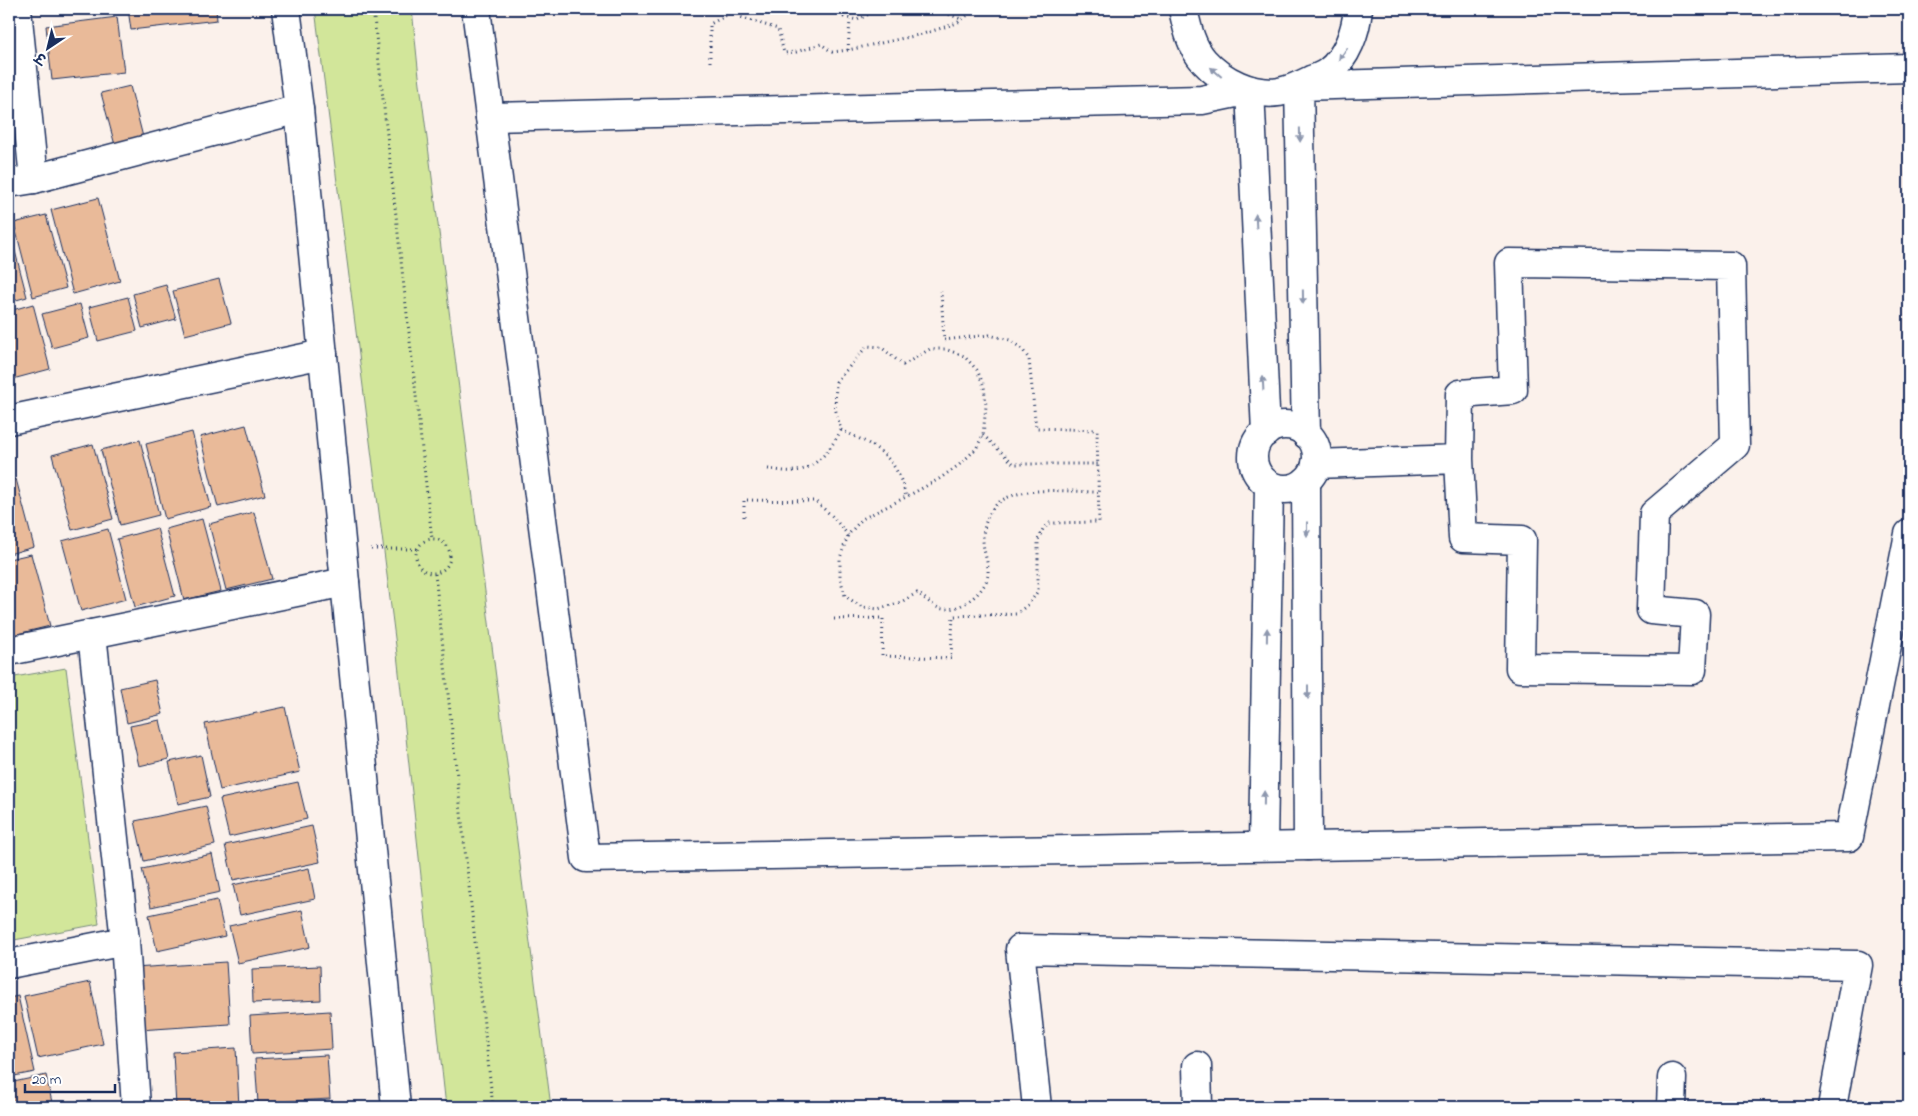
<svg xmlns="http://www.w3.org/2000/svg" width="1918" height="1116" font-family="'Indie Flower','Playpen Sans Deva',sans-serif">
  <rect width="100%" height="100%" fill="#fbf1eb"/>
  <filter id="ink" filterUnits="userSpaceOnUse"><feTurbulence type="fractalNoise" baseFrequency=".02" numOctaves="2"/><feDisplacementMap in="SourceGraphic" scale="10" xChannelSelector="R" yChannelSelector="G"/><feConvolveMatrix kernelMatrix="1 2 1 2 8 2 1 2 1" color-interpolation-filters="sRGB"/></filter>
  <g filter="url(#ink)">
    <g fill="#d2e69a" stroke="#768a7c">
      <path d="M315,9H412L418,68L551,1107H446L397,654Z"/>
      <path d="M66,668L99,924L9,941V678Z"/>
    </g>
    <g fill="#e9ba99" stroke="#1b2f5e">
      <path d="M128,9H216L217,20L131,30Z"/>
      <path d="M117,17L124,72L52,80L46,26Z"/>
      <path d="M130,86L144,141L116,149L101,93Z"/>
      <path d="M98,198L120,281L73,294L51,210Z"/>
      <path d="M46,215L66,288L33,297L14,223Z"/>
      <path d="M9,228L27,297L9,302Z"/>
      <path d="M219,279L231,323L185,335L173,291Z"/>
      <path d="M166,285L176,319L142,328L133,294Z"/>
      <path d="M128,297L137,331L98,341L89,307Z"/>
      <path d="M33,304L50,369L9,380V311Z"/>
      <path d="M80,304L89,338L52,348L42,314Z"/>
      <path d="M246,425L265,495L218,507L200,437Z"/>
      <path d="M192,432L211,507L165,519L146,444Z"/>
      <path d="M140,440L159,515L120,525L101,450Z"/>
      <path d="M93,444L113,519L72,530L52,455Z"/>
      <path d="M16,479L34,547L9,554V481Z"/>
      <path d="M254,512L272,579L226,590L209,524Z"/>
      <path d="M202,519L221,591L184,600L166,529Z"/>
      <path d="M157,528L175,596L135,607L117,539Z"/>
      <path d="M108,529L126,599L81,611L62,541Z"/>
      <path d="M31,554L50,626L9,636V559Z"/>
      <path d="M155,680L163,714L127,723L120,688Z"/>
      <path d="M285,707L300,772L220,790L205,724Z"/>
      <path d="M160,720L169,759L139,766L130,726Z"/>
      <path d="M201,755L210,797L178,804L169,762Z"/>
      <path d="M298,782L307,819L229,837L220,799Z"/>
      <path d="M206,806L215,845L144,861L135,821Z"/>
      <path d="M312,826L320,862L233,880L225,845Z"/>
      <path d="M212,854L220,892L151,907L142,869Z"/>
      <path d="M309,868L315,899L240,915L233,885Z"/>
      <path d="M217,900L225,936L157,951L149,915Z"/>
      <path d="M302,910L310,947L238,963L229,926Z"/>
      <path d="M226,962L230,1024L139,1030L134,968Z"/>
      <path d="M320,966L321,1000L253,1003L252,969Z"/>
      <path d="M90,982L103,1044L38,1058L24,996Z"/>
      <path d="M18,996L35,1072L9,1077V998Z"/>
      <path d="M330,1011L332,1049L252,1054L250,1016Z"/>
      <path d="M236,1048L239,1107H176L173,1052Z"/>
      <path d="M327,1055L330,1099L258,1103L255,1059Z"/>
      <path d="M46,1075L53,1107H9V1083Z"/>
    </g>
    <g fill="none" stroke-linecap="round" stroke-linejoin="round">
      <defs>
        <g id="minor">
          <path d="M17,9L34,179"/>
          <path d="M286,9L299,109L396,1107"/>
          <path d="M476,9L586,858L1849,837L1909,534"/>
          <path d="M1183,9C1187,27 1191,47 1204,61C1222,81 1252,96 1279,92C1290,90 1301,85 1311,80C1316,78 1323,76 1328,72C1347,58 1356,31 1358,9"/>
          <path d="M490,117L1202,100L1250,90L1266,432"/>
          <path d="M9,183L34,179L299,109"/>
          <path d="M9,420L323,354"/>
          <circle cx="1285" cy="457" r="32"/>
          <path d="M1306,434L1299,86L1909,68"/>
          <path d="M1316,464L1459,459L1463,538L1522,540L1520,668L1692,670L1695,614L1651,610L1654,514L1735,445L1731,266L1509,263L1513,390L1460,394L1459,459"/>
          <path d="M1306,481L1308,846"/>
          <path d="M92,634L125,941L136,1107"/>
          <path d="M9,651L345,582"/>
          <path d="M1263,846L1269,485"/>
          <path d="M9,964L125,941"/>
          <path d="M1197,1066L1198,1107"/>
          <path d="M1037,1107L1020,949L1858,965L1832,1107"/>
          <path d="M1671,1107L1672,1078"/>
        </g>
      </defs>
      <use href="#minor" stroke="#1b2f5e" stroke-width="31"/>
      <g stroke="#1b2f5e" stroke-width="3" stroke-dasharray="1 4" stroke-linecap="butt">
        <path d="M373,9L432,539"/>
        <path d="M837,9L844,17L857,20L869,14L872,9"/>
        <path d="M935,9L961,19"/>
        <path d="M735,10L740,17L778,29L784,53L796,52L821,44L832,52L848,50L923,34L957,23L976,9"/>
        <path d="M848,50L850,20"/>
        <path d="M710,62V24L738,9"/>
        <path d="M841,430C878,447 896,455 906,497"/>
        <path d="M983,435L1014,464H1098"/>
        <path d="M768,469C777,470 786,472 795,471C817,469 832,447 841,430L835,408L836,382L867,346L881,347L903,365L930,349H945L964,356L977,370L984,386L986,406L983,435L976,449L959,465L939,479L906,497L862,519L848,535L840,558V577L845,596L862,607L878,609L901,602L917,593C924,597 931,605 939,608C956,614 982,595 987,579C990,568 986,560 984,549C981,535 985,517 995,506C1015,484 1070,492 1098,492"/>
        <path d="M744,517V500L815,501L832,516L848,535"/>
        <circle cx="433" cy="556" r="17"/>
        <path d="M371,549H418"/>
        <path d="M435,574L493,1107"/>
        <path d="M834,619L883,618L882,656L951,658L953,616L1016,614L1029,604L1038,591V540L1043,529L1050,523L1099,522L1097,430L1036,428L1029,359L1022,349L1010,340L989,335L944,340L941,291"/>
      </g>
      <use href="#minor" stroke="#fff" stroke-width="28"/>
    </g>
    <defs><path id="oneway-solid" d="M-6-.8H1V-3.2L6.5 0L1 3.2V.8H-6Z" transform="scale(1.25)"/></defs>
    <g fill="#8d97ae">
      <use href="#oneway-solid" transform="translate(1343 54) rotate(126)"/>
      <use href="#oneway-solid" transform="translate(1216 72) rotate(-139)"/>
      <use href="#oneway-solid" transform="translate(1300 135) rotate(89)"/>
      <use href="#oneway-solid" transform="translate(1256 221) rotate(-93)"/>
      <use href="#oneway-solid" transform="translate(1303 297) rotate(89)"/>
      <use href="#oneway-solid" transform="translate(1263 383) rotate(-93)"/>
      <use href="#oneway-solid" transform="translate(1307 529) rotate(90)"/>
      <use href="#oneway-solid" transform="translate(1267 635) rotate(-89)"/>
      <use href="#oneway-solid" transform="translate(1308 692) rotate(90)"/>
      <use href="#oneway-solid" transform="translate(1264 798) rotate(-89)"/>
    </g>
  </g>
  <rect width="1918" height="1116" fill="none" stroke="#fff" stroke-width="30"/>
  <rect x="15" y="15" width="1888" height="1086" fill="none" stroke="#1b2f5e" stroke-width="2" filter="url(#ink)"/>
  <g transform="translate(48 48) rotate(215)" stroke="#ffffff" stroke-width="4" paint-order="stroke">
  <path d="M0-4L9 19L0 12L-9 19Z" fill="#1b2f5e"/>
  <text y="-8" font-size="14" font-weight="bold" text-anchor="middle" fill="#1b2f5e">उ</text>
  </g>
  <path d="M25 1084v8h90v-8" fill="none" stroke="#1b2f5e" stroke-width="2.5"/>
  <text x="32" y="1084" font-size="15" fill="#1b2f5e" stroke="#ffffff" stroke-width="4" paint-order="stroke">20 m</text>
</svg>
